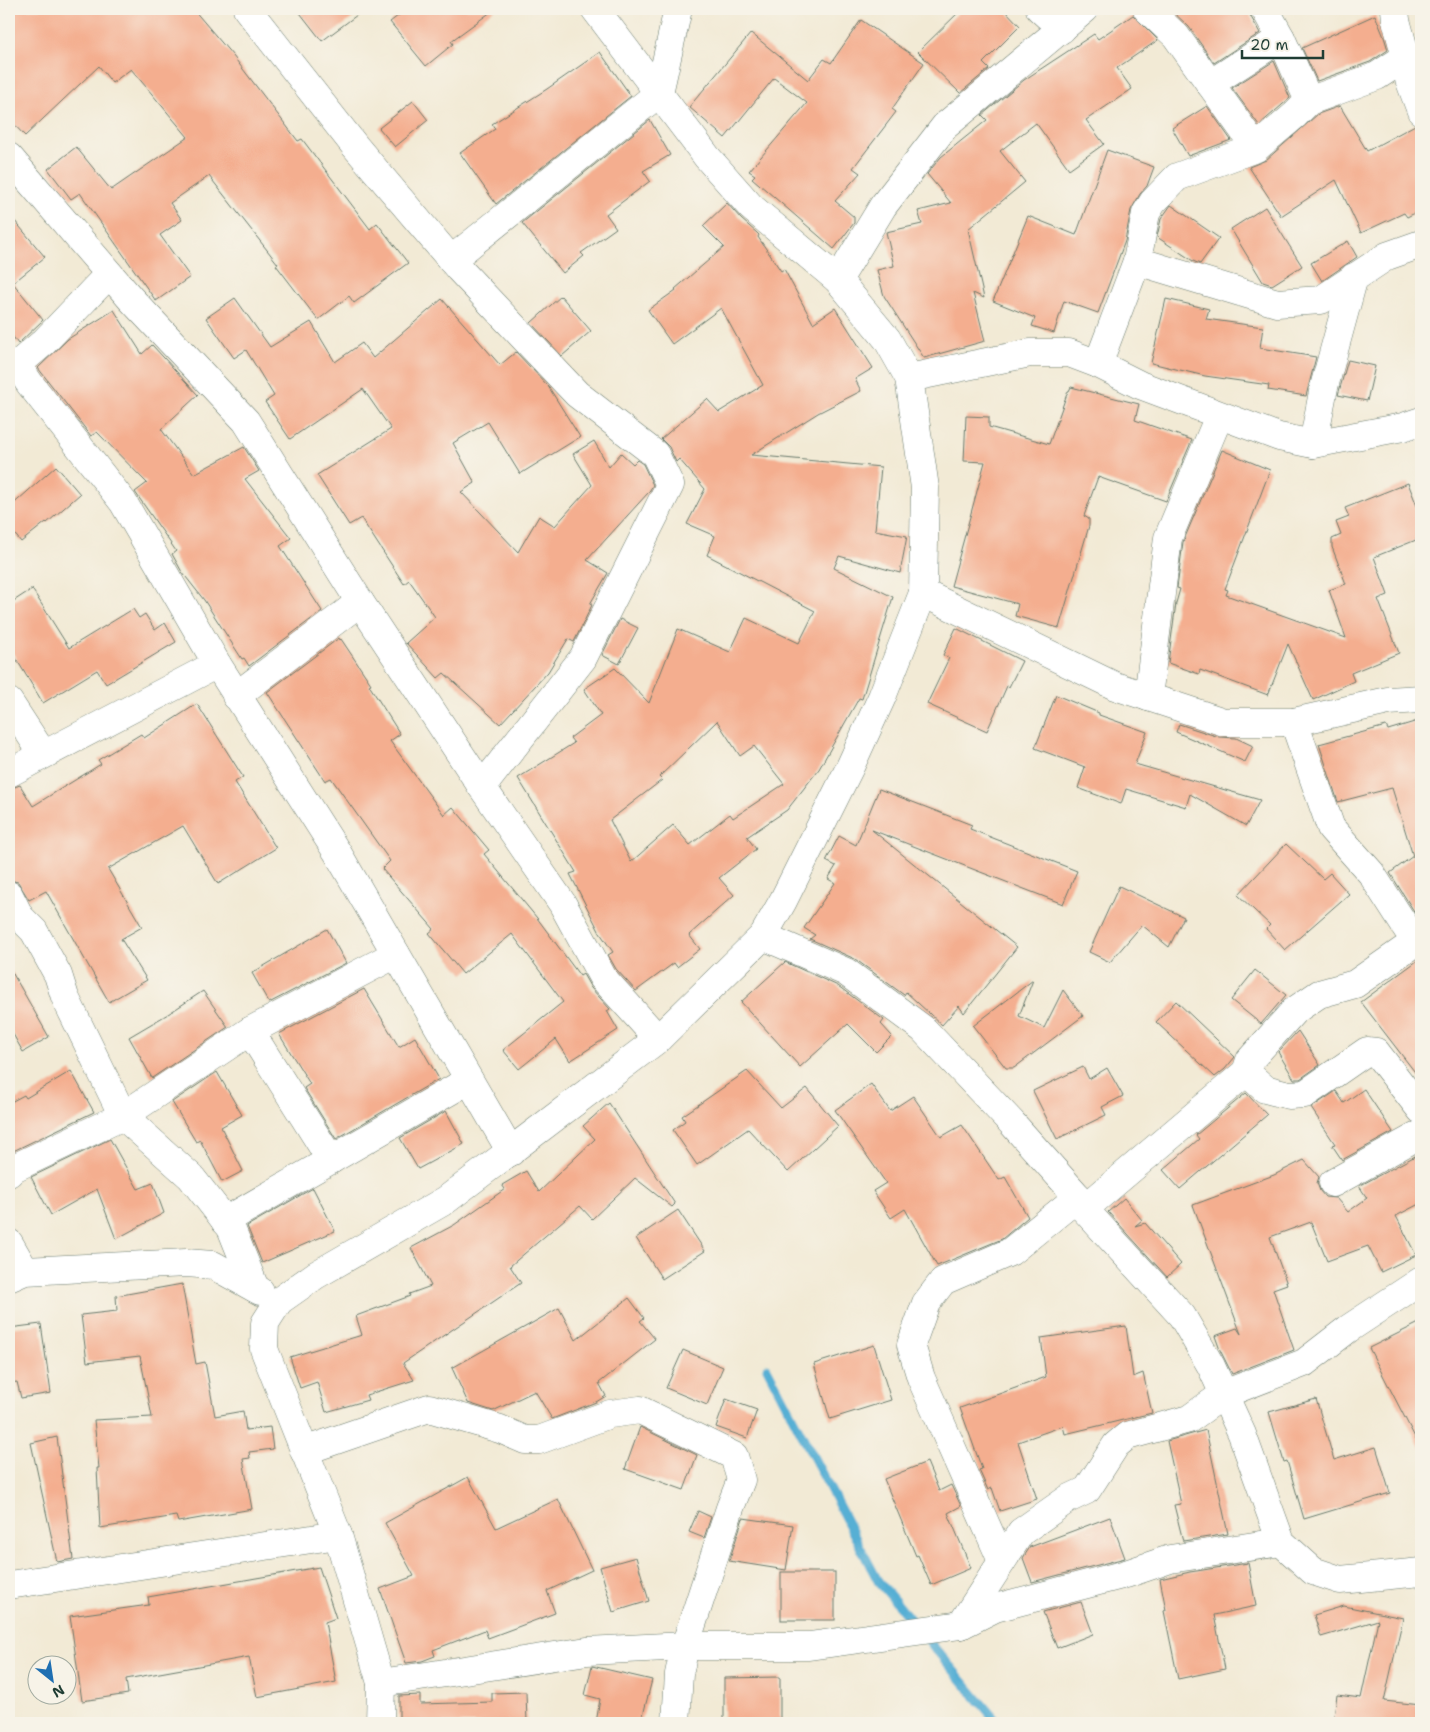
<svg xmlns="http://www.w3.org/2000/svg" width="1430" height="1732" font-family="'Shantell Sans',sans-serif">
  <rect width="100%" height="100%" fill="#f7f3e8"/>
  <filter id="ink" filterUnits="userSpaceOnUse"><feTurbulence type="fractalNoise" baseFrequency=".02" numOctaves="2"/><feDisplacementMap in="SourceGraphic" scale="10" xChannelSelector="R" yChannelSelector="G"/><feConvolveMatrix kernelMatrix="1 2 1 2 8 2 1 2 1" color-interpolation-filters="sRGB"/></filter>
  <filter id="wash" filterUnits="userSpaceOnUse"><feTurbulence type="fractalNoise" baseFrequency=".0096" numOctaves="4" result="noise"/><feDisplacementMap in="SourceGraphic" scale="20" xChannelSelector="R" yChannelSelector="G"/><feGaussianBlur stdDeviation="1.12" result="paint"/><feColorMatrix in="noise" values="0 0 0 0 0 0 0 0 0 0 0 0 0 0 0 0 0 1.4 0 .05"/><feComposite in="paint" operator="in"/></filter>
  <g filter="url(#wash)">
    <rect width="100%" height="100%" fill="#f2ead5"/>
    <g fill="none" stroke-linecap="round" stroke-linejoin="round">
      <path stroke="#57afd4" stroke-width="9" d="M767,1368L878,1581L998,1723"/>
    </g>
    <g id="blocks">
      <g fill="#f4ae8f" fill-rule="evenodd">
        <path d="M9,9H193L233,56L298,141L302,139L370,229L377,223L408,263L354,303L349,296L318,320L276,265L278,264L209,176L170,203L182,220L160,235L190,277L156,301L80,193L71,199L48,169L76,147L111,190L188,137L131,69L112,83L99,66L25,136L9,119Z"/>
        <path d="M297,9H365L322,41Z"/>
        <path d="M407,9H495L451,41L453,44L426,66L390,22Z"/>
        <path d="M962,9H1004L1020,26L983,63L989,69L960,93L918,52Z"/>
        <path d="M1170,9H1249L1251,17L1260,33L1214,63L1189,27Z"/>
        <path d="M1133,15L1158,40L1117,68L1132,89L1086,120L1104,144L1069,169L1036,123L1000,151L1025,182L968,229L984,298L973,293L985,341L924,358L884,296L877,270L894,266L886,232L922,224L918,211L951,203L927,174L941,157L987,120L982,115L1024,80L1094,34L1098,39Z"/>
        <path d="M1375,15L1384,37L1388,50L1370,62L1317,81L1302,48Z"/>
        <path d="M861,20L924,63L892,109L896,112L853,168L860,173L835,201L854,217V223L834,249L752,178L755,175L749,171L807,103L774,78L725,138L689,107L751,33L808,80L824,59L831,63Z"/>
        <path d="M600,52L631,96L496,204L460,153L495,129L492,124L547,89Z"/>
        <path d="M1274,61L1290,98L1259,125L1232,88Z"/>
        <path d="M413,101L428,120L395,147L379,128Z"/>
        <path d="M1207,106L1231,140L1188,156L1172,128Z"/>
        <path d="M1340,106L1367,151L1415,125L1421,126V210L1407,217L1404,213L1361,233L1336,180L1281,216L1249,167L1266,160L1318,114Z"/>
        <path d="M650,120L670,155L643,171L650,181L606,214L616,228L581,253L584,256L563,273L522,223Z"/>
        <path d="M1107,150L1154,167L1147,186L1140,194L1131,210L1125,241L1098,313L1064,301L1054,333L1032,326L1035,318L993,301L1028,216L1076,235Z"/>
        <path d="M727,203L741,219L757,233L759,235L758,237L781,271L784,269L813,323L835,308L873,368L855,379L861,391L818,413L751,455L881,467L875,530L907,536L900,573L839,556L834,568L893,597L862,699L859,698L819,769L787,810L747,837L756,849L719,878L734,895L689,935L700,949L677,967L674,963L636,991L616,969L608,955L613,952L600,933L570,874L576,872L518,778L574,743L570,738L601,715L584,689L615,668L649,703L678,629L730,652L746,618L799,643L815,611L707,555L715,536L687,524L705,489L679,459L676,462L669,447L661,439L707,399L719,412L763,385L721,308L672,344L648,310L676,290L675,289L724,247L703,226ZM717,721L740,756L754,746L784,784L733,818L730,814L690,845L673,825L631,862L610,820L662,780L659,777Z"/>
        <path d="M1171,205L1219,238L1200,264L1193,261L1157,237L1161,219Z"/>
        <path d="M1265,207L1302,266L1272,285L1263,282L1231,229Z"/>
        <path d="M9,214L45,257L13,283L43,320L18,344L9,331Z"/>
        <path d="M1348,241L1357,257L1322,281L1311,263Z"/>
        <path d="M561,296L591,331L562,356L531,323Z"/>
        <path d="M235,298L270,347L311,322L335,362L362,343L373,358L442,299L500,365L516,352L548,386L580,437L520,474L488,422L453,443L475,483L461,492L518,552L539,516L555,526L592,485L573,454L594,441L609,467L621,453L633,464L637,460L643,464L653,485L648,493L587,560L608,573L590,604L592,605L574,642L568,639L548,672L500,724L444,673L438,678L406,643L435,617L409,580L404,584L361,518L349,525L317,475L391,429L363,389L290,439L265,402L274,396L246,350L234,358L206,318Z"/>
        <path d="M1166,299L1209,309L1206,319L1263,327L1260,348L1316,357L1306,396L1268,390L1269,385L1205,376L1151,363Z"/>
        <path d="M114,310L142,354L152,345L198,395L161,429L194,474L244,447L259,471L245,479L291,538L280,546L322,611L249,666L244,658L242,659L204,600L182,572L172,554L176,551L135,492L147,483L97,432L91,436L38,368L68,339Z"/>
        <path d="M1348,360L1375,366L1367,401L1338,395Z"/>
        <path d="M1071,387L1139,404L1135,420L1192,440L1166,501L1098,477L1084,516L1089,519V526L1059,628L1015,616L1018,604L951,586L985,462L964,461L966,416L989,417V427L1049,444L1068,391H1069Z"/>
        <path d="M1222,450L1270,470L1225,589L1228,590L1226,595L1346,638L1329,590L1346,584L1332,547V539L1341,535L1336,522L1349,517L1345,508L1408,483L1421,516V538L1374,557L1388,595L1378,599L1399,653L1351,673L1354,681L1313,700L1288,644L1268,695L1200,670L1199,674L1168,663L1176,603L1180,589L1177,588L1183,542Z"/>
        <path d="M56,466L80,494L47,523L46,522L21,542L9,527V508Z"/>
        <path d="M32,589L69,648L133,609L139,618L145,614L155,630L165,623L176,642L106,684L97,670L43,703L9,647V604Z"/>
        <path d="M620,619L638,628L619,664L602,655Z"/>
        <path d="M956,628L1022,661L1009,687L1007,686L987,731L927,704L949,658L943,655Z"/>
        <path d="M339,638L340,640L341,639L371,684L369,685L400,734L390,741L444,815L453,807L489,850L484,854L537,918L580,976L583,974L591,988L610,1009L607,1011L618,1030L570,1061L556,1039L519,1069L503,1050L563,1002L512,934L463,974L429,933L434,929L382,869L390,861L331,778L325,781L267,692Z"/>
        <path d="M1056,695L1099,713V715L1147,732L1135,764L1260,800L1246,826L1190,794L1186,807L1126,789L1121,804L1078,788L1085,767L1035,748Z"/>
        <path d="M197,704L243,777L235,782L276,848L218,884L183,826L108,869L142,927L121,939L147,980L109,1002L46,891L29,900L18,882L9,880V789L20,785L33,806L101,764L98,760L141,734L144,738Z"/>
        <path d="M1421,720V917L1417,916L1390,873L1413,856L1392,788L1338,802L1319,744L1386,726L1388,730Z"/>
        <path d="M1179,724L1219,737L1236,738L1253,746L1245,762L1176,732Z"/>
        <path d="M879,789L972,825L970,829L1077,871L1063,904L872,830L1017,947L964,1013L959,1006L942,1025L906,992L904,995L855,959L810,939L815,935L804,928L835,883L828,879L836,866L826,861L839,836L856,845Z"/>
        <path d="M1286,844L1323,879L1330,873L1349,894L1285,950L1266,929L1270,925L1238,895Z"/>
        <path d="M1119,886L1184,917L1169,947L1142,925L1110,962L1089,952Z"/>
        <path d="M327,929L346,963L269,1003L252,973Z"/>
        <path d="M1421,958V1080L1361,1002Z"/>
        <path d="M785,962L838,986L884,1020L881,1024L892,1036L876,1052L848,1024L800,1067L741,1002Z"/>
        <path d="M9,967L49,1037L23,1052L9,1027Z"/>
        <path d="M1255,970L1286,995L1261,1024L1231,1000Z"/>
        <path d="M1033,980L1019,1016L1044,1028L1063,990L1083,1016L1014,1068H1006L973,1026Z"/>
        <path d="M364,989L399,1047L415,1037L439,1079L336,1139L304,1088L310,1084L279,1034Z"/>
        <path d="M203,991L228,1027L152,1078L129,1037L168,1014Z"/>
        <path d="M1176,1001L1235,1057L1225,1069L1215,1077L1156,1022Z"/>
        <path d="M1298,1031L1320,1065L1300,1079H1294L1278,1052Z"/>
        <path d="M1083,1067L1089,1079L1107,1068L1123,1096L1102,1107L1106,1115L1057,1139L1033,1091Z"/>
        <path d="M71,1071L94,1112L9,1153V1103L24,1095L26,1098Z"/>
        <path d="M747,1071L781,1108L807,1088L838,1126L788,1172L748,1129L697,1165L673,1130L685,1121L682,1116Z"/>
        <path d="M217,1072L242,1115L221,1127L243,1171L222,1182L200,1140L196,1142L172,1102Z"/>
        <path d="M871,1084L890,1111L913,1096L941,1137L962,1125L999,1180L1005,1177L1028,1217L1002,1239L937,1266L905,1209L891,1218L873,1191L886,1183L835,1110Z"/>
        <path d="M1364,1089L1393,1132L1342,1160L1332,1145L1335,1144L1311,1108L1336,1091L1344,1103Z"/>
        <path d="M1246,1093L1267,1115L1180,1189L1163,1170L1199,1139L1196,1135Z"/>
        <path d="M609,1103L675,1204L672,1207L635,1178L592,1219L580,1206L510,1266L521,1283L403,1363L414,1380L366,1395L368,1400L326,1412L317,1382L300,1388L290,1357L362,1335L356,1316L410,1296L409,1294L431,1286L411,1248L454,1225L505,1189L502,1185L526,1171L539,1192L595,1139L583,1126Z"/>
        <path d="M446,1111L464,1144L418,1169L400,1138Z"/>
        <path d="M110,1139L138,1189L153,1183L164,1213L116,1239L97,1189L51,1215L31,1177Z"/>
        <path d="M1421,1153V1203L1396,1216L1416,1255L1381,1272L1368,1246L1327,1261L1311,1222L1270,1237L1287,1284L1273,1289L1294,1350L1232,1374L1220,1350L1215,1336L1237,1328L1241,1334L1193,1205L1274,1175L1304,1160L1319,1177L1317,1183L1320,1191L1325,1197L1336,1198L1348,1212L1367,1198L1359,1186Z"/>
        <path d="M313,1188L335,1231L262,1263L247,1226Z"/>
        <path d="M1124,1198L1142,1220L1135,1226L1145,1223L1181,1264L1167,1277L1108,1212Z"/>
        <path d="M678,1210L705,1251L662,1279L636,1238Z"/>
        <path d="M182,1284L196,1364L205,1362L215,1416L243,1411L246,1430L270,1427L273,1449L249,1452L250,1458L243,1459L252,1509L178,1522L176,1516L100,1528L97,1468H99L94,1420L152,1417L140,1356L87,1362L81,1315L117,1311L116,1296Z"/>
        <path d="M629,1298L644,1318L640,1321L655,1339L599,1383L606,1396L596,1402L552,1419L535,1391L493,1411L468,1403L452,1368L559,1308L576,1340Z"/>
        <path d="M1421,1322V1449L1369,1348Z"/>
        <path d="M41,1324L51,1393L21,1398L17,1382L9,1383V1328Z"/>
        <path d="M1126,1326L1133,1377L1143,1373L1152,1413L1065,1434L1063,1426L1018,1442L1037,1499L1000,1511L992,1488L988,1490L979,1470L982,1469L960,1408L1046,1377L1041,1338Z"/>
        <path d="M874,1345L891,1400L830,1419L814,1364Z"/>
        <path d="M683,1350L723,1367L707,1405L666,1388Z"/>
        <path d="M726,1399L757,1410L747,1438L716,1427Z"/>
        <path d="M1316,1399L1334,1460L1376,1447L1390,1493L1304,1519L1287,1461L1284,1462L1269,1412Z"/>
        <path d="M640,1427L697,1455L684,1490L625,1469Z"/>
        <path d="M1206,1430L1228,1534L1183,1541L1174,1505L1181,1504L1167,1441Z"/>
        <path d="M57,1437L73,1559L57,1562L31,1443Z"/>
        <path d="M927,1462L939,1491L951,1485L961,1506L948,1513L971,1568L931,1585L918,1555L916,1556L884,1479Z"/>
        <path d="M468,1477L496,1528L558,1499L592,1570L547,1591L555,1613L488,1638L485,1630L433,1650L435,1656L422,1661L406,1663L380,1589L414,1576L385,1523Z"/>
        <path d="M698,1511L711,1517L704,1538L689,1532Z"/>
        <path d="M1110,1517L1125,1558L1032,1582L1023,1558L1030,1547Z"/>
        <path d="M743,1518L793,1525L786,1570L729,1561Z"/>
        <path d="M636,1557L649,1601L613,1612L600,1567Z"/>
        <path d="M1248,1563L1256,1606L1214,1615L1225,1669L1178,1679L1164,1611L1166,1610L1160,1579L1190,1572Z"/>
        <path d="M319,1567L336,1618L325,1622L336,1682L257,1697L249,1657L126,1679L128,1694L82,1701L70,1616L149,1605L148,1597Z"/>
        <rect x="781" y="1572" width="54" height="48"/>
        <path d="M1081,1602L1093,1634L1057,1648L1043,1612Z"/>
        <path d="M1344,1606L1403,1618L1384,1701L1421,1705V1723H1333L1337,1695L1361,1698L1378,1620L1321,1637L1314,1615Z"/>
        <path d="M592,1666L652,1680L641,1723H596L600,1699L585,1695Z"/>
        <path d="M780,1677V1723H724V1678Z"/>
        <path d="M526,1692L527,1723H399V1696L420,1695V1704L492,1702V1693Z"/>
      </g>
    </g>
  </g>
  <g filter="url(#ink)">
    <use href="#blocks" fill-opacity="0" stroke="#697a6c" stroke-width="1"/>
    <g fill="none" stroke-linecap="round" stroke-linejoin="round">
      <defs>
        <g id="minor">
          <path d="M247,9L355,146L459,269L577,394L655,454L670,485L583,658L482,787"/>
          <path d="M1040,9L1062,29"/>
          <path d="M1147,9L1176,36L1256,148"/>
          <path d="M1265,9L1281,38L1309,101"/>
          <path d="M1395,9L1396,20L1406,57L1409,79L1421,111"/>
          <path d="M1210,84L1281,38"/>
          <path d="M9,157L131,299L246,421L360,602L482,787L562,903L603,978L658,1039"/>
          <path d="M451,260L659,93L678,9"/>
          <path d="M1137,261L1277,303L1321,300L1387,256L1421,244"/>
          <path d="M838,280L883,206L945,126L1085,9"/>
          <path d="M1098,364L1137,261L1146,213L1153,202L1177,177L1256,148L1295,115L1309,101L1377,76L1406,57"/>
          <path d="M17,365L30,384L123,502L217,664L337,852L511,1152"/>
          <path d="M9,367L17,365L44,342L109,274"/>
          <path d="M909,378L1030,353H1069L1098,364L1140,385L1279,437L1313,444L1403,427L1421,421"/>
          <path d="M1313,444L1324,387L1354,277"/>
          <path d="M923,593L1115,686L1224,722H1294L1388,701L1421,699"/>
          <path d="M236,696L360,602"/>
          <path d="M1148,697L1168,538L1219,416"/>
          <path d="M9,702L43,754"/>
          <path d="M1294,722L1331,828L1371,873L1407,929L1421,933"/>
          <path d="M9,773L217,664"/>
          <path d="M9,895L20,917L34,931L58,975L65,997L123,1116L191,1177L231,1228L255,1288"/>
          <path d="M763,936L846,972L923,1029L1012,1123L1078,1197L1084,1209L1182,1316L1211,1366L1242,1434L1281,1542L1313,1571L1340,1580L1421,1572"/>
          <path d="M250,1031L331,1160"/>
          <path d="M1246,1072L1265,1089L1289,1095L1305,1094L1367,1051L1376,1052L1421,1110"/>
          <path d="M9,1173L14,1168L123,1116L250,1031L396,954"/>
          <path d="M1333,1183L1421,1134"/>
          <path d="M1084,1209L1246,1072L1250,1060L1294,1011L1319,994L1355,984L1421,938"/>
          <path d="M225,1221L469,1080"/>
          <path d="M9,1243L25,1271"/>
          <path d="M9,1278L25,1271L186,1263L213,1265L260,1291"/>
          <path d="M304,1451L429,1408L500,1429L525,1440H539L610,1414L640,1410L734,1456L741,1480L730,1508L685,1646L679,1674L676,1723"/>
          <path d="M1002,1561L921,1378L911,1345L926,1303L943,1281L1010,1252L1078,1197"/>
          <path d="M9,1585L338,1535"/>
          <path d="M961,1625L1021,1532L1068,1499L1087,1490L1116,1445L1127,1436L1189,1419L1224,1394L1304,1363L1348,1329L1421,1281"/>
          <path d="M381,1683L587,1651L685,1646H809L961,1625L995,1608L1126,1574L1170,1559L1281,1542"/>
          <path d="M380,1723L381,1683L338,1535L264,1349L265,1323L279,1301L316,1275L446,1200L658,1039L763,936L783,901L850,767L882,697L923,593L925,488L909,378L887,339L838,280L751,207L707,157L595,9"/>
        </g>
      </defs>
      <use href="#minor" stroke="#697a6c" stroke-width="29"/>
      <use href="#minor" stroke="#fff" stroke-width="28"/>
    </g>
  </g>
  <rect width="1430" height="1732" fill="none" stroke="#f7f3e8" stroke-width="30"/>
  <g transform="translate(52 1680) rotate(150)"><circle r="24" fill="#f7f3e8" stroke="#a1aaa0"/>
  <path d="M0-4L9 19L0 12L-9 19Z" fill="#1f6fb2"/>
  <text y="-8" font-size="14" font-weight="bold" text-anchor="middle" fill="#1f3d34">N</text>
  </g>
  <path d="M1242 50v8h81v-8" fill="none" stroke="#1f3d34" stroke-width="2.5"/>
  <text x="1250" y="50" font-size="15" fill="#1f3d34" stroke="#f7f3e8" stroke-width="4" paint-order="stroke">20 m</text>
</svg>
